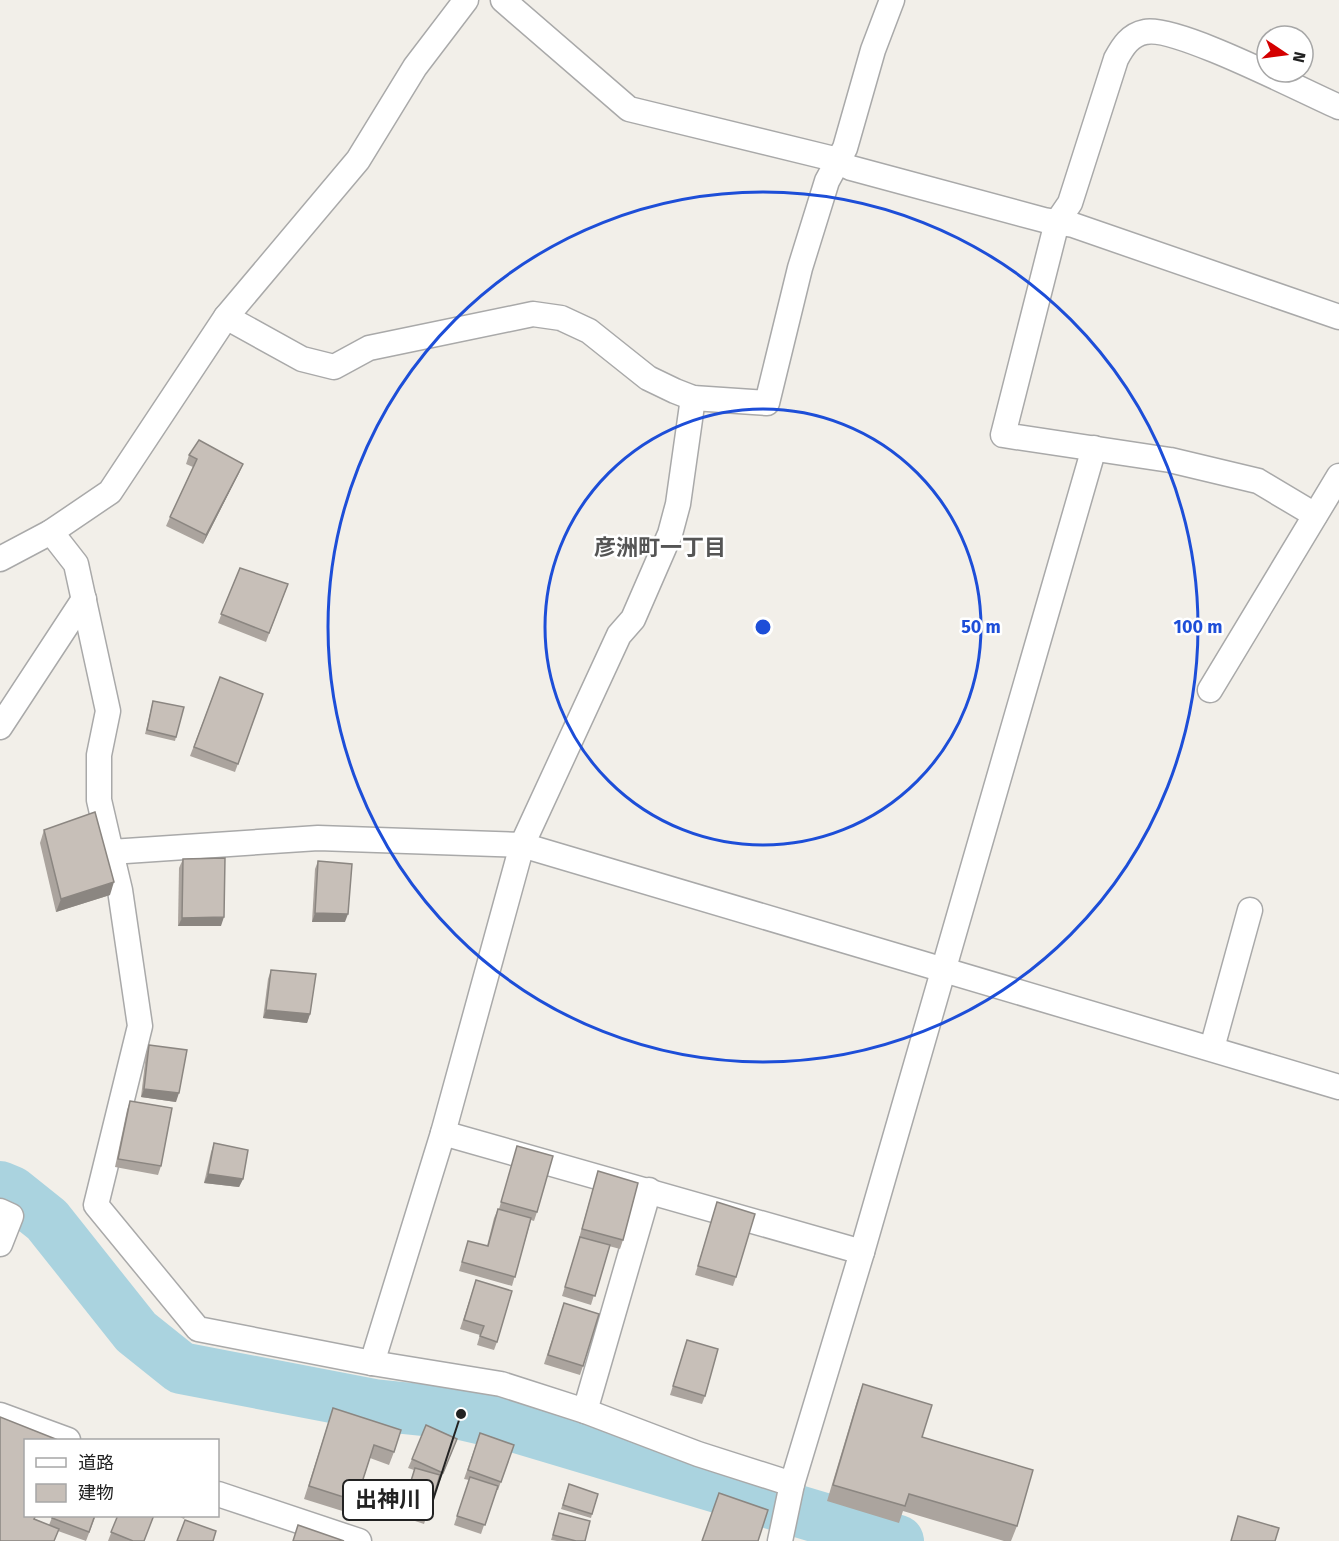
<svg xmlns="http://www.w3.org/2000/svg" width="1339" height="1541" font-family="'Fira Sans','Noto Sans JP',sans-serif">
  <rect width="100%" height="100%" fill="#f2efe9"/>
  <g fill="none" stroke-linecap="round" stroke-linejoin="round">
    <path stroke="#aad3df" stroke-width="52" d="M0,1187L12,1192L47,1220L136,1332L181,1368L374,1405L461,1414L517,1427L898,1541"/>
    <defs>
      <g id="street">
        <path d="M503,0L629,109L830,158L851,168L1044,220L1073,225L1339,317"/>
        <path d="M226,317L302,359L334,367L369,348L533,314L561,318L589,331L648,378L675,391L693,398L767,403L800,268L827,181L845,148L873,50L892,0"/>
        <path d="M1315,515L1258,481L1170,460L1003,435L1057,222L1070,203L1116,59C1123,46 1130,35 1145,32C1176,25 1304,92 1339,107"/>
        <path d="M51,532L76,564L108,711L99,755V800L111,852L318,838L522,845L1339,1087"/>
        <path d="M0,559L51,532L110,492L226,317L358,160L415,67L466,0"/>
        <path d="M1210,690L1339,476"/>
        <path d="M0,727L84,599"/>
        <path d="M111,852L120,890L140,1026L96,1205L198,1329L372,1363L501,1384L585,1411L698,1454L792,1484"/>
        <path d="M1212,1048L1250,910"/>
        <path d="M443,1133L862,1252"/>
        <path d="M0,1211L11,1216L0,1244"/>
        <path d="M372,1363L443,1133L522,845L619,635L633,619L670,534L678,504L693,398"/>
        <path d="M585,1411L649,1190"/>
        <path d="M0,1415L68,1440"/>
        <path d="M218,1494L359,1541"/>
        <path d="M780,1541L792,1484L862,1252L1094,448"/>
      </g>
    </defs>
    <use href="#street" stroke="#a9a9a9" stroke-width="27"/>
    <use href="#street" stroke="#fff" stroke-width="24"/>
  </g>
  <g fill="#aba49e">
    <path d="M189,455L243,464L239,473L203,544L166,526L170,517L193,467L186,464Z"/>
    <path d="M240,568L288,584L266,642L218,623Z"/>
    <path d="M220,677L263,694L235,772L190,756Z"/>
    <path d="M153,701L176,737L175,741L145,734Z"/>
    <path d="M44,830L110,895L56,912L40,843Z"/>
    <path d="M183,859L221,926H178L179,868Z"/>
    <path d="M318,861L345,922H312L315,869Z"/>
    <path d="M271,970L310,1014L307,1023L263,1018L268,979Z"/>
    <path d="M149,1045L176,1102L141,1097L146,1054Z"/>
    <path d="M130,1101L161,1166L158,1175L115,1167L127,1110Z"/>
    <path d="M214,1143L243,1179L239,1187L204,1183L211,1152Z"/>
    <path d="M517,1146L537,1212L534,1221L531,1220L512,1286L459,1271L468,1241L487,1246L494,1218L498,1209H499Z"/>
    <path d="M598,1171L623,1240L620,1249L609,1246L591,1305L562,1296L580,1238H579Z"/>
    <path d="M717,1202L736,1277L733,1286L695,1275Z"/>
    <path d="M476,1280L497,1342L494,1350L477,1345L480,1335L460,1329Z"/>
    <path d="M564,1303L583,1366L580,1375L544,1364Z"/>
    <path d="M687,1340L705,1396L702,1404L670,1395Z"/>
    <path d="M863,1384L922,1437L1017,1526L1011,1541H1004L903,1511L899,1523L827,1501L857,1401Z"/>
    <path d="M333,1408L394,1452L389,1465L370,1458L352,1514L304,1499Z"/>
    <path d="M480,1433L514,1445L498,1490H496L481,1534L454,1525L469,1480L464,1479Z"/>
    <path d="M457,1439L440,1481H438L424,1524L400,1516L414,1470L408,1468L412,1459Z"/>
    <path d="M569,1484L598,1494L591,1518L561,1509Z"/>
    <path d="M53,1515H96L86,1541L58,1531L0,1541L35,1519L49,1525Z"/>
    <path d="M118,1515L144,1541H108Z"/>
    <path d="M176,1515H186L184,1519Z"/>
    <path d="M558,1518L585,1541H557L551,1540Z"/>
  </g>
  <g fill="#8b8681">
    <path d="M243,464L239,473L203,544L206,535Z"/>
    <path d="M114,882L110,895L56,912L61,899Z"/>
    <path d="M315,913L348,914L345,922H312Z"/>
    <path d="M224,917L221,926H178L182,918Z"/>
    <path d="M266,1010L310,1014L307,1023L263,1018Z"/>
    <path d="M144,1089L179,1093L176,1102L141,1097Z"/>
    <path d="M208,1174L243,1179L239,1187L204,1183Z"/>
  </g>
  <g fill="#c7bfb8" stroke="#8b8681" stroke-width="1.5">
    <path d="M199,440L243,464L206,535L170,517L197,459L189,455Z"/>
    <path d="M240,568L288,584L269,633L221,614Z"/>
    <path d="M220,677L263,694L238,764L194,747Z"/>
    <path d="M153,701L184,707L176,737L147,730Z"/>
    <path d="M95,812L114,882L61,899L44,830Z"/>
    <path d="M225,858L224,917L182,918L183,859Z"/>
    <path d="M318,861L352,864L348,914L315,913Z"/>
    <path d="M271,970L316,974L310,1014L266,1010Z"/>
    <path d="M149,1045L187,1050L179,1093L144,1089Z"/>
    <path d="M130,1101L172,1108L161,1166L118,1159Z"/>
    <path d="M214,1143L248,1150L243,1179L208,1174Z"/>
    <path d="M517,1146L553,1156L537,1212L501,1202Z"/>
    <path d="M598,1171L638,1183L623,1240L582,1229Z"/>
    <path d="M717,1202L755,1214L736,1277L698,1266Z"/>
    <path d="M498,1209L531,1218L515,1277L462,1262L468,1241L488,1246Z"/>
    <path d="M580,1237L610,1245L595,1296L565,1287Z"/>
    <path d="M476,1280L512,1291L497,1342L480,1336L484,1326L464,1320Z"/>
    <path d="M564,1303L599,1314L583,1366L548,1355Z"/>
    <path d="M687,1340L718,1349L705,1396L673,1386Z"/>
    <path d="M863,1384L932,1405L922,1437L1033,1470L1017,1526L909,1494L905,1506L833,1485Z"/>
    <path d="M333,1408L401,1430L394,1452L374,1445L356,1501L309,1486Z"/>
    <path d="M0,1417L58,1440H26V1515H36L34,1519L59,1529L54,1541H0Z"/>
    <path d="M426,1425L457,1439L443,1473L412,1459Z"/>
    <path d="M480,1433L514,1445L501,1482L468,1470Z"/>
    <path d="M415,1468L440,1475L428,1515L403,1507Z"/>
    <path d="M470,1477L498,1486L485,1525L457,1516Z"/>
    <path d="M569,1484L598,1494L592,1514L563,1505Z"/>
    <path d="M719,1493L768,1510L758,1541H702Z"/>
    <path d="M559,1513L590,1521L585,1541H576L553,1535Z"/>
    <path d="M53,1515H95L89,1532L52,1518Z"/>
    <path d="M118,1515H154L144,1541H133L111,1532Z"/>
    <path d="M1238,1516L1279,1528L1275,1541H1231Z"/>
    <path d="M185,1520L216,1531L213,1541H177Z"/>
    <path d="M298,1525L344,1541H293Z"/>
  </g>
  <g fill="none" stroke="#1d4ed8" stroke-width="3">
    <circle cx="763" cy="627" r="218"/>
    <circle cx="763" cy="627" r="435"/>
  </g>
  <g text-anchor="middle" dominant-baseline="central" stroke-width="5" stroke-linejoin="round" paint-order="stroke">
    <g font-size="22" font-weight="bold" fill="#555" stroke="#fff">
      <text x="660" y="547">彦洲町一丁目</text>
    </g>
  </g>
  <circle cx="763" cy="627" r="9" fill="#1d4ed8" stroke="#fff" stroke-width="3"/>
  <g font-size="18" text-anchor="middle" font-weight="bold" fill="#1d4ed8" stroke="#fff" stroke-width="5" stroke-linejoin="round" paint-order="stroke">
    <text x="981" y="633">50 m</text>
    <text x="1198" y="633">100 m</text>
  </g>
  <path fill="none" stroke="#222" stroke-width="2" d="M461 1414L433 1500"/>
  <circle fill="#222" stroke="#fff" stroke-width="2" cx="461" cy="1414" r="6"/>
  <rect fill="#fff" stroke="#222" stroke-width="2" x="343" y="1480" width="90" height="40" rx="6"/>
  <g font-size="22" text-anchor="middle" font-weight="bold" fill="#222">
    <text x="388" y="1507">出神川</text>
  </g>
  <rect x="24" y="1439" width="195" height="78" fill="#ffffff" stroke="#a7a7a7" stroke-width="1.5"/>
  <rect x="36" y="1458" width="30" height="9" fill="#ffffff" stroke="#a7a7a7" stroke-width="1.5"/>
  <text x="78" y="1469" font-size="18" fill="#222222">道路</text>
  <rect x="36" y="1484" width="30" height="18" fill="#c7bfb8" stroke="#a7a7a7" stroke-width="1.5"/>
  <text x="78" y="1499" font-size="18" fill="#222222">建物</text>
  <g transform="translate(1285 54) rotate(103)"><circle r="28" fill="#ffffff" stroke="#a7a7a7" stroke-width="1.5"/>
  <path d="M0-4.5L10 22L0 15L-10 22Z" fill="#d40000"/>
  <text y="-9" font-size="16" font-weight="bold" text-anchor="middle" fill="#222222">N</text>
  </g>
</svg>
